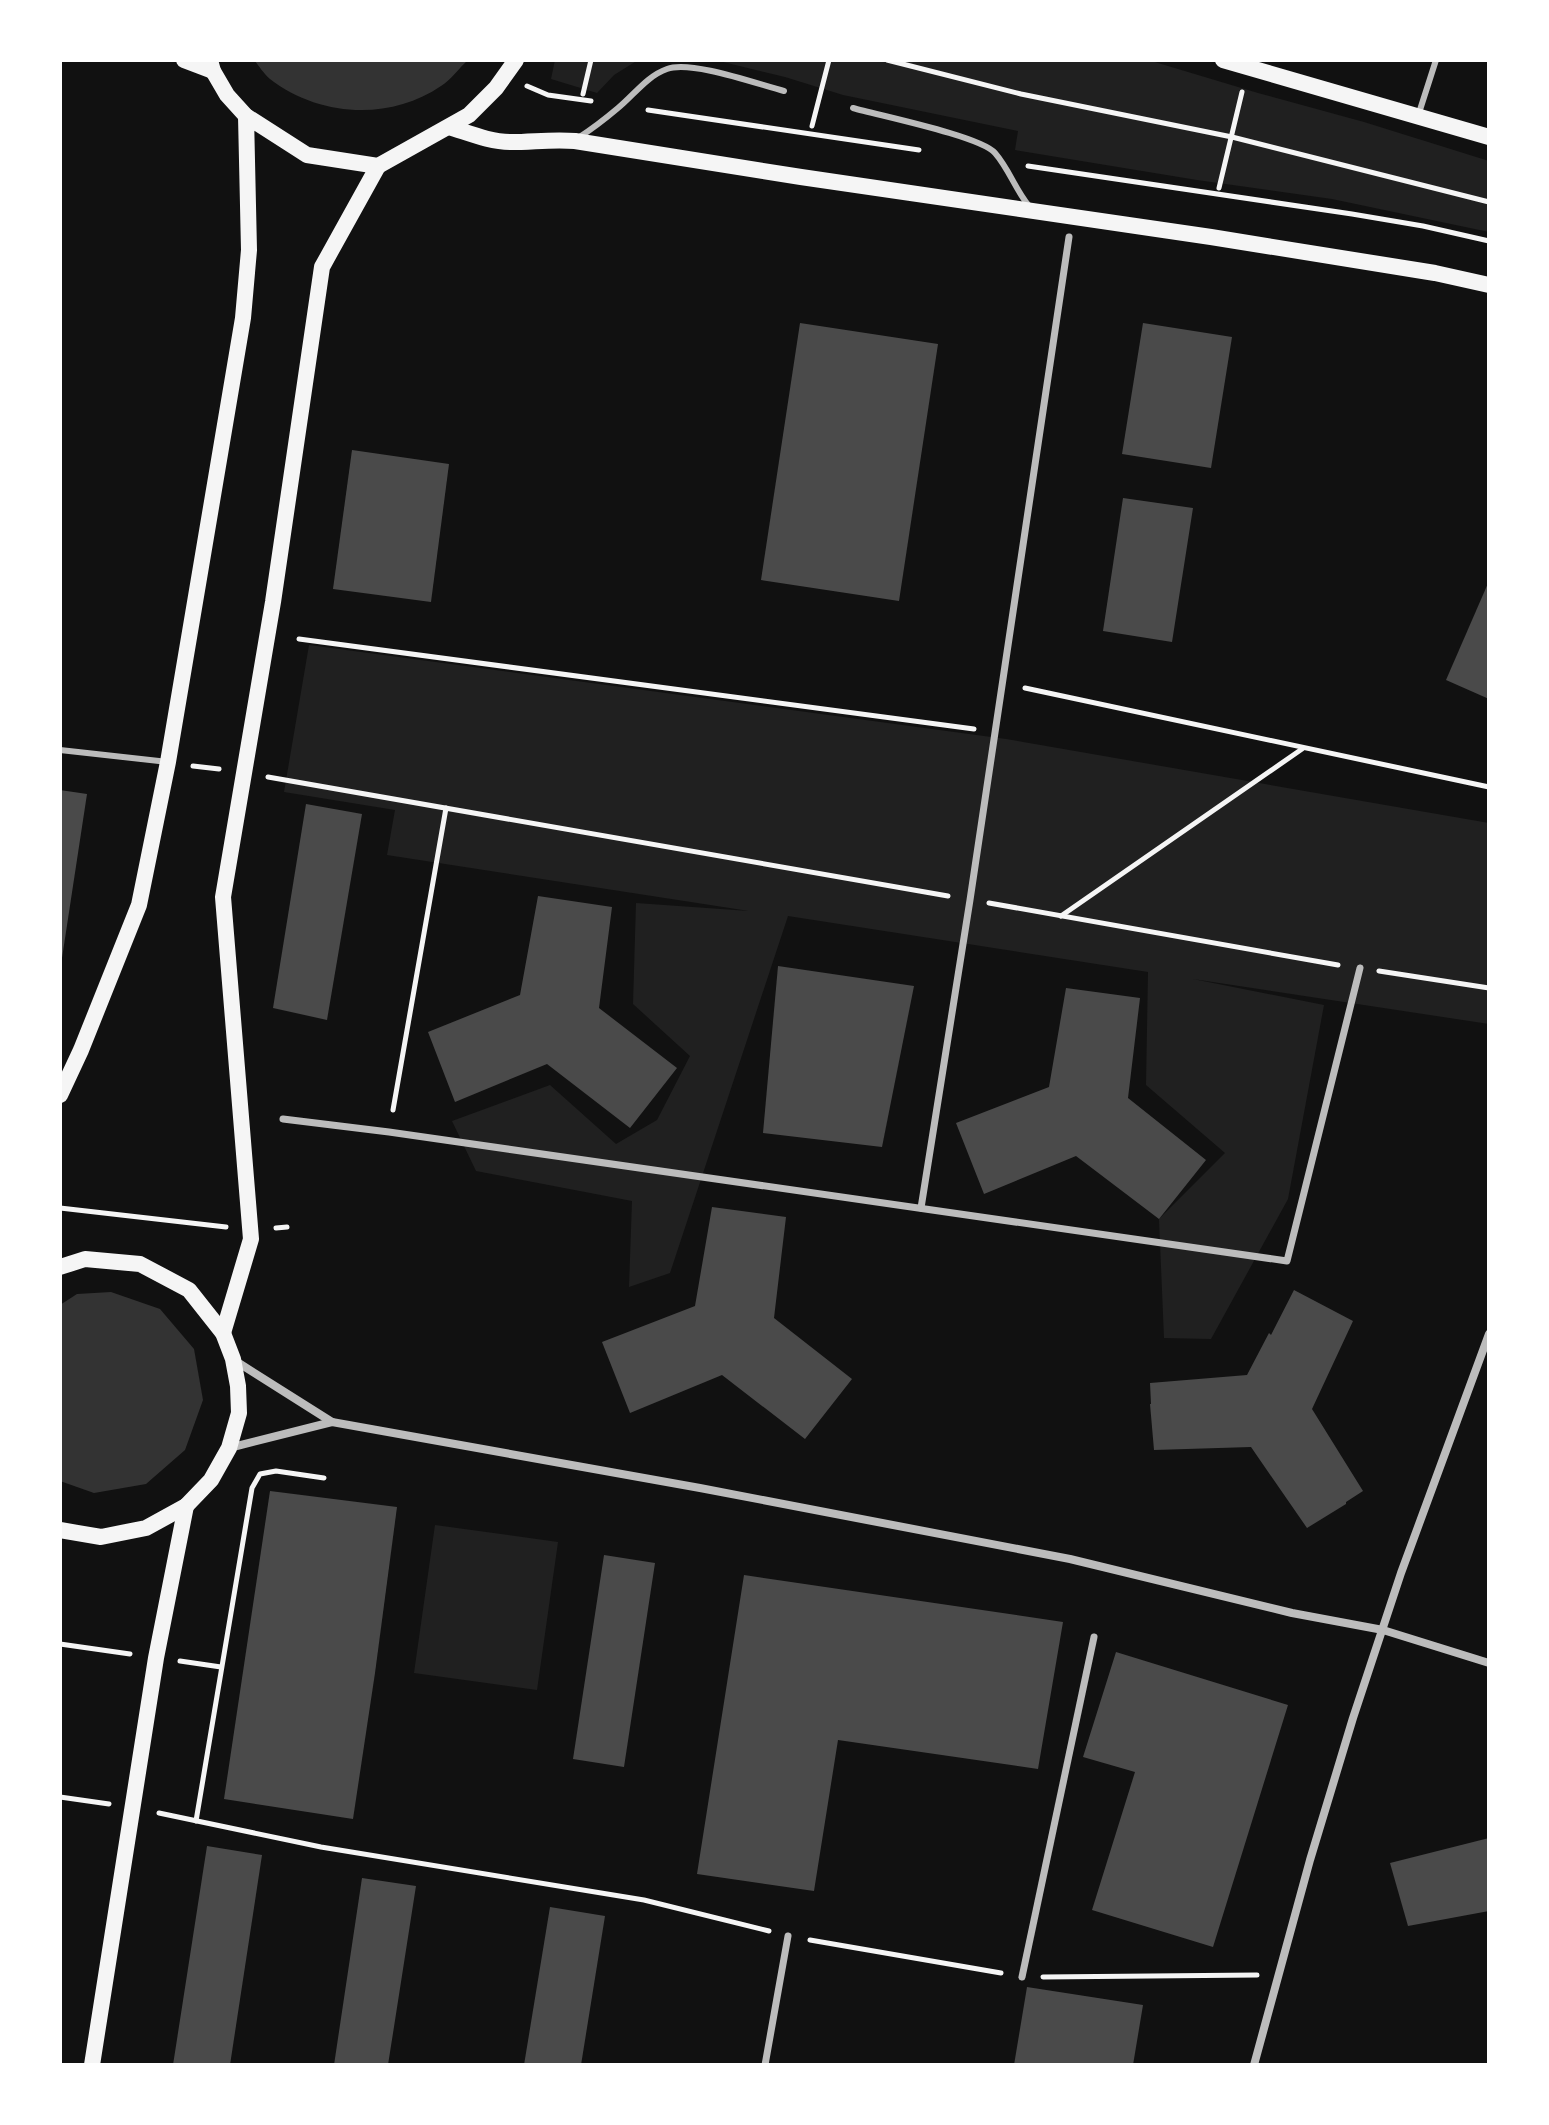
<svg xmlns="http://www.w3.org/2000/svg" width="1549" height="2125" font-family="Karla,sans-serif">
  <rect width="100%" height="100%" fill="#111"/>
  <g fill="#202020">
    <path d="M555,60H638L614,75L597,93L551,79Z"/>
    <path d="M715,60H1148L1258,93L1364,122L1489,161V232L1332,199L1197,180L1015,150L1018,131L843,95L785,77Z"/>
    <path d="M309,645L1006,739L1489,823V1024L1193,979L1324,1005L1288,1199L1211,1339L1164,1338L1159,1219L1225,1153L1146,1085L1148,972L788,916L670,1273L629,1287L632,1201L476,1171L452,1121L550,1085L616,1144L657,1120L690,1056L633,1004L636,903L749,911L387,855L395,810L284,792Z"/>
    <path d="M435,1525L558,1542L537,1690L414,1673Z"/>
  </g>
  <g fill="#333">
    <path d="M254,60H468C459,68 451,80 441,86C390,121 319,117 270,79C264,74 259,66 254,60Z"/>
    <path d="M111,1292L160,1309L194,1349L203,1400L185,1450L146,1484L94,1493L60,1481V1305L77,1294Z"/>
  </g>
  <g fill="#4a4a4a">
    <path d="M800,323L938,344L899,601L761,580Z"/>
    <path d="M1143,323L1232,337L1211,468L1122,454Z"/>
    <path d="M352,450L449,464L431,602L333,589Z"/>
    <path d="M1123,498L1193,508L1172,642L1103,631Z"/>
    <path d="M1489,581V699L1446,680Z"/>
    <path d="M60,790L87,794L62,958H60Z"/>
    <path d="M306,804L362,814L327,1020L273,1008Z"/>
    <path d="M538,896L612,907L599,1008L677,1068L630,1128L547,1064L455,1102L428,1032L520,995Z"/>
    <path d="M778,966L914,986L882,1147L763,1133Z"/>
    <path d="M1066,988L1140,998L1128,1098L1206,1160L1159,1219L1076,1156L984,1194L956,1123L1049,1087Z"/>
    <path d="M712,1207L786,1217L774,1318L852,1379L805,1439L722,1375L630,1413L602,1342L695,1306Z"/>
    <path d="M1294,1290L1353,1321L1312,1409L1363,1491L1346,1502V1504L1307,1528L1251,1447L1154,1450L1150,1404H1151L1150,1383L1247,1375L1269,1333L1271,1335Z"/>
    <path d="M270,1491L397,1507L375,1673L353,1819L224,1799Z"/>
    <path d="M604,1555L655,1563L624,1767L573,1759Z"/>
    <path d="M744,1575L1063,1622L1038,1769L838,1740L814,1891L697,1874Z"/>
    <path d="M1116,1652L1288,1705L1213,1947L1092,1910L1135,1772L1083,1757Z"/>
    <path d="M1489,1838V1911L1408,1926L1390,1863Z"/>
    <path d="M207,1846L262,1855L230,2065H173Z"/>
    <path d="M362,1878L416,1886L388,2065H334Z"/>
    <path d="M550,1907L605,1916L581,2065H524Z"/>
    <path d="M1027,1987L1143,2005L1133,2065H1014Z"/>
  </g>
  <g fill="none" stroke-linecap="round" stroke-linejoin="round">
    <g stroke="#f5f5f5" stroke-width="5">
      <path d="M887,60L1021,94L1232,137L1489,202"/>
      <path d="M527,86L548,95L591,101"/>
      <path d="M583,94L591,60"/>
      <path d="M648,110L919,150"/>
      <path d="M812,126L829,60"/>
      <path d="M1028,166L1352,214L1423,226L1489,241"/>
      <path d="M1219,188L1242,92"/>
      <path d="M299,639L974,729"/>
      <path d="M1025,688L1489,787"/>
      <path d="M193,766L219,769"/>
      <path d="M268,777L948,896"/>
      <path d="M989,903L1338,965"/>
      <path d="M1061,916L1302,749"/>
      <path d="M1379,971L1489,988"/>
      <path d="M393,1110L446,808"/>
      <path d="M60,1208L226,1227"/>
      <path d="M276,1228L287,1227"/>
      <path d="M60,1644L130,1654"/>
      <path d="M180,1661L221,1667"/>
      <path d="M60,1797L109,1804"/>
      <path d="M159,1813L321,1847L644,1900L769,1931"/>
      <path d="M196,1821L252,1488L260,1474L276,1471L324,1478"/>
      <path d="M810,1940L1001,1973"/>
      <path d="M1043,1977L1257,1975"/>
    </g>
    <g stroke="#bcbcbc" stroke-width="6">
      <path d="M853,108C881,116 980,136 995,153C1009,169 1015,189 1029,206"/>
      <path d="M1418,116L1436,60"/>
      <path d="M578,138C592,129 605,119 618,108C634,95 647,76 667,69C691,60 757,84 784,91"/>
      <path d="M60,750L168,762"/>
    </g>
    <g stroke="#bcbcbc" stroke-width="7">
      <path d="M283,1119L389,1132L1287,1261L1360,968"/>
      <path d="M921,1208L970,900L1069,237"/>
      <path d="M1022,1977L1094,1637"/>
      <path d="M765,2065L788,1936"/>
    </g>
    <g stroke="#bcbcbc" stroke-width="8">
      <path d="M234,1360L332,1422L700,1488L1070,1559L1292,1613L1383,1630L1489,1663"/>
      <path d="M229,1448L332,1422"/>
      <path d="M1254,2065L1310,1860L1353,1718L1401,1573L1489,1334"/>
    </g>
    <g stroke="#f5f5f5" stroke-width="16">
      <path d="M184,60L213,71"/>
      <path d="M210,60L213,71L227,95L246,116L307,155L378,166L469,115L496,88L516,60"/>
      <path d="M1223,60L1489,137"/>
      <path d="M449,127C469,133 490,142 511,142C533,142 553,139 575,141L801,177L1211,237L1435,273L1489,285"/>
      <path d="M60,1095L81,1050L139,905L168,762L243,318L249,250L246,116"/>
      <path d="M60,1267L85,1259L140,1264L189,1290L223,1333L233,1359L238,1386L239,1413L229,1448L211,1480L186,1506L146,1528L101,1537L60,1530"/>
      <path d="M223,1333L251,1239L223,897L273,602L322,267L378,166"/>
      <path d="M92,2065L156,1658L186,1506"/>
    </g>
  </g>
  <rect width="1549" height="2125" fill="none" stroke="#ffffff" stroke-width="124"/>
</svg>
